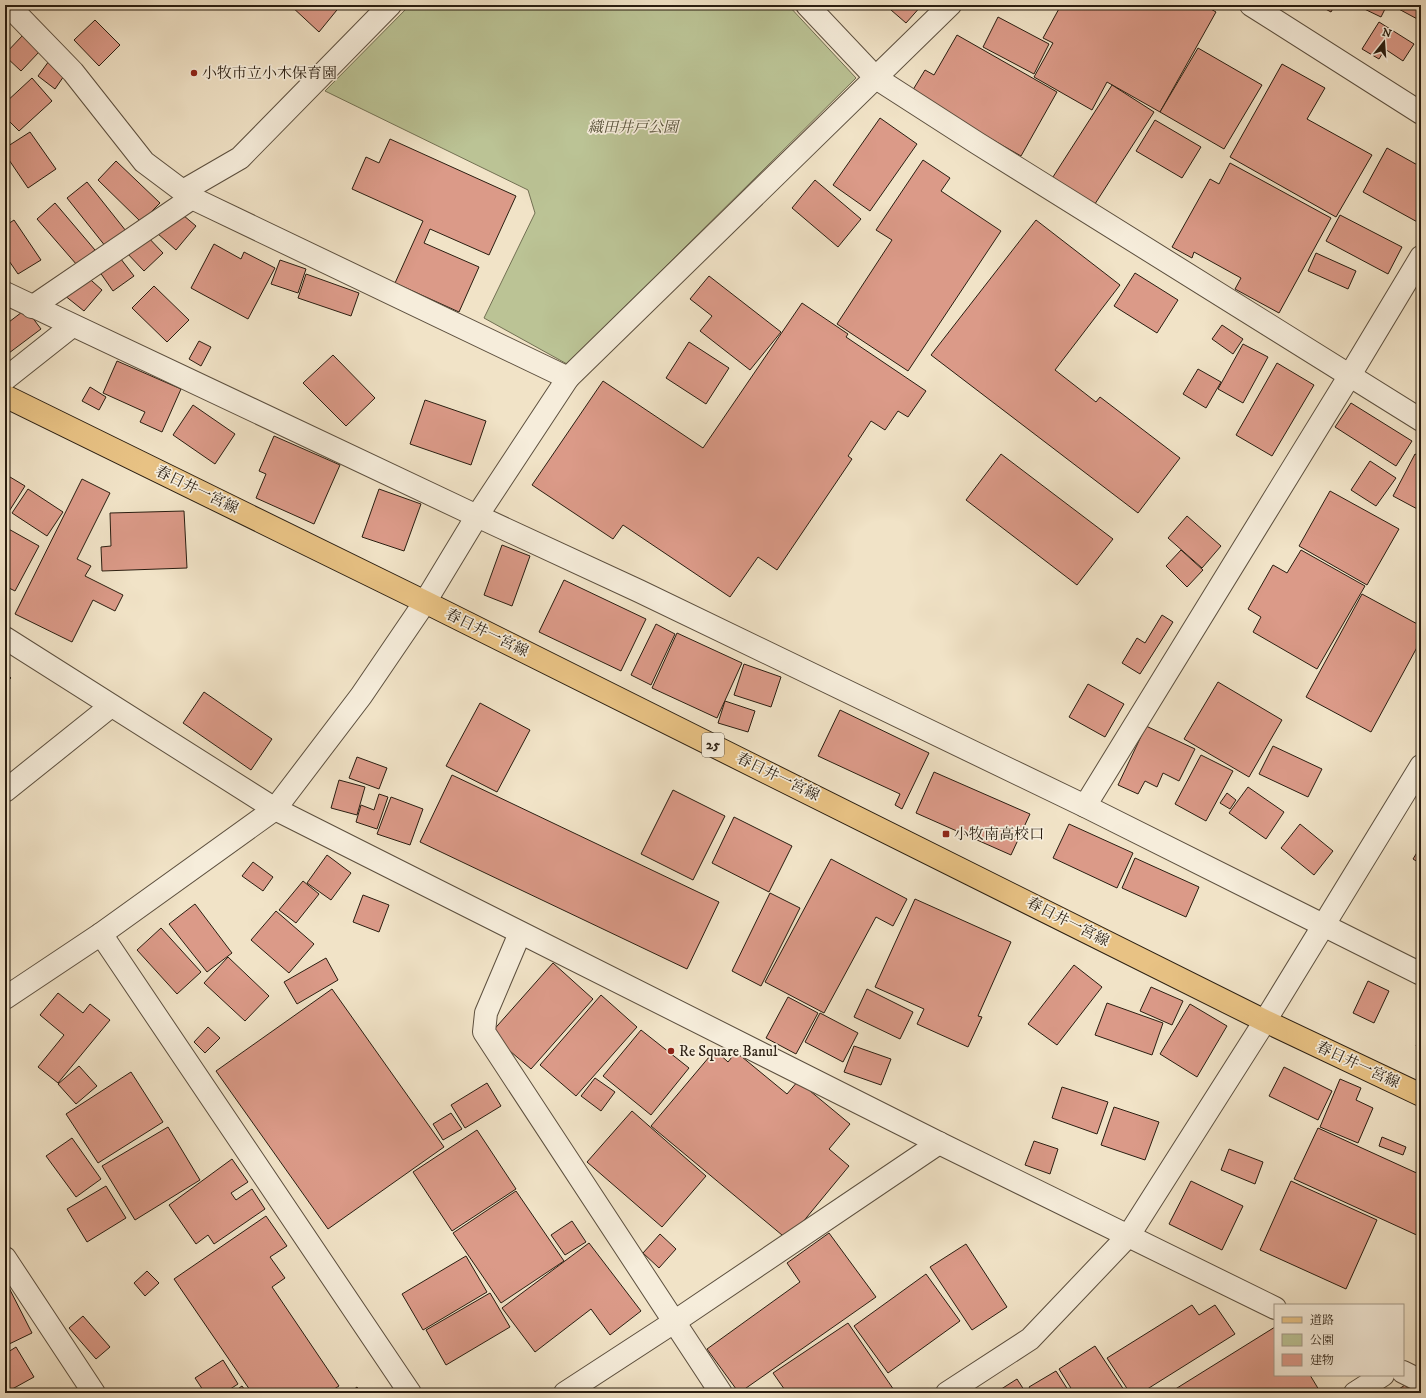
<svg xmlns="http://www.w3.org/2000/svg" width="1426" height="1398" font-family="'IM FELL DW Pica','Noto Serif JP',serif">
  <rect width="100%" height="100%" fill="#f1e3c7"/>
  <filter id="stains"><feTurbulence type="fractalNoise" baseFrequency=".005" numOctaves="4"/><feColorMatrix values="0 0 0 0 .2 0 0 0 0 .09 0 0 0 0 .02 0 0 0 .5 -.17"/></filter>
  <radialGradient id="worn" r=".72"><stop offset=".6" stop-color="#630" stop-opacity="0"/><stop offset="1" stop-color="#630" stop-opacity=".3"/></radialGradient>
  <path fill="#bbc395" stroke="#727053" d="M410,5H788L856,78L567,364L484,318L535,213L528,190L325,91Z"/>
  <g fill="#db9a88" stroke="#2a1e11">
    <path d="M290,5H341L319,32Z"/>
    <path d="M895,5H922L906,23L891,10Z"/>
    <path d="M1061,5H1204L1216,12L1160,112L1107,82L1092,110L1034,77L1053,43L1043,38Z"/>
    <path d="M1318,5H1335L1331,12Z"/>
    <path d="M1356,5H1387L1381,17Z"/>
    <path d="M1396,5H1421V21L1395,7Z"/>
    <path d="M998,17L1049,44L1034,74L983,47Z"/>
    <path d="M95,20L120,45L99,66L74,40Z"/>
    <path d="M1379,22L1414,44L1403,61L1385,49L1379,59L1362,49Z"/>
    <path d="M23,35L40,51L21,71L5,56V54Z"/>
    <path d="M957,35L1057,92L1021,156L911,93L925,70L934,75Z"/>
    <path d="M1198,48L1262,85L1224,149L1160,112Z"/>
    <path d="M49,61L66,73L55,89L38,76Z"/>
    <path d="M1282,64L1325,88L1307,119L1372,155L1336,217L1230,157Z"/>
    <path d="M32,78L52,101L19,131L5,117V103Z"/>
    <path d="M1112,85L1154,112L1093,207L1051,180Z"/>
    <path d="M880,118L917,144L870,211L833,185Z"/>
    <path d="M1155,120L1201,147L1182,178L1136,151Z"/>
    <path d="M30,132L56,169L28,188L5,154V148Z"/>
    <path d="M390,139L516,196L489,255L430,229L424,243L479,267L459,312L395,283L423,221L352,189L366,157L379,163Z"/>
    <path d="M1387,148L1421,167V224L1363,192Z"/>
    <path d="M923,160L950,178L941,191L1001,231L908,371L837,324L892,240L876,230Z"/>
    <path d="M116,161L160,203L141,222L98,180Z"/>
    <path d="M1230,163L1331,218L1279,313L1235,289L1241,278L1194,252L1192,258L1172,247L1210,179L1219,184Z"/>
    <path d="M815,180L861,219L838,247L792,208Z"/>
    <path d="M87,182L126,231L106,247L67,198Z"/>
    <path d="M55,203L95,250L77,265L37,219Z"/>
    <path d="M177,210L196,226L176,250L157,233Z"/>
    <path d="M5,212L10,219L5,223Z"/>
    <path d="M1340,215L1402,247L1388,274L1326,241Z"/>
    <path d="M14,220L41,260L18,274L5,255V226Z"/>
    <path d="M1036,220L1120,285L1055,370L1096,402L1100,397L1180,458L1138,513L931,355Z"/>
    <path d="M144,233L163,253L144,271L125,251Z"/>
    <path d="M214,244L241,259L244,252L275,268L248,319L191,288Z"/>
    <path d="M1316,253L1356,271L1348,289L1308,271Z"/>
    <path d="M117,254L134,276L113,291L97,268Z"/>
    <path d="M280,260L306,269L298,293L271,284Z"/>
    <path d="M83,273L102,290L84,311L64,295Z"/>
    <path d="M1135,273L1178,300L1157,333L1114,306Z"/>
    <path d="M306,274L359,293L351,316L298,298Z"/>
    <path d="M709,276L781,332L750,370L700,331L712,316L690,299Z"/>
    <path d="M154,286L189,320L167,342L132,308Z"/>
    <path d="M802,303L848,334L846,337L926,391L908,417L898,411L885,430L871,421L848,456L852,459L777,570L758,557L730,597L623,525L613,539L532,485L603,381L703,448Z"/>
    <path d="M26,309L41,329L5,356V325Z"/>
    <path d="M1222,325L1243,339L1233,354L1212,339Z"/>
    <path d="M199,341L211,347L201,366L189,359Z"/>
    <path d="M689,342L729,368L706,404L666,378Z"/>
    <path d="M1243,344L1268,357L1243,403L1218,389Z"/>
    <path d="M333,355L375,398L346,426L303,383Z"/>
    <path d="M117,361L181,389L162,432L140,422L145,412L103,393Z"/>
    <path d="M1277,363L1314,385L1272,456L1236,435Z"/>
    <path d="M1198,369L1221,382L1206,408L1183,394Z"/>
    <path d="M90,387L106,397L99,410L82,401Z"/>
    <path d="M425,400L486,421L471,465L410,444Z"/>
    <path d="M1351,403L1412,441L1396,466L1335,427Z"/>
    <path d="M193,405L235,434L215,464L173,435Z"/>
    <path d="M274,436L340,465L314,524L256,498L266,474L259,471Z"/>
    <path d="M1001,454L1113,539L1077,585L966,500Z"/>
    <path d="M1415,454L1421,457V511L1393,496Z"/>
    <path d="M1370,461L1396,478L1376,506L1351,490Z"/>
    <path d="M5,474L25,486L8,513L5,512Z"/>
    <path d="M82,479L110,493L77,559L91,566L85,576L123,595L115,611L93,600L72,642L15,614Z"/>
    <path d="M28,489L63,512L47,536L12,513Z"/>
    <path d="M379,489L421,504L404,551L362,537Z"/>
    <path d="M1330,491L1399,529L1367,585L1299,546Z"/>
    <path d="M184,511L187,568L102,571L101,547L111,546L110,513Z"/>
    <path d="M1187,516L1221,546L1202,568L1168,538Z"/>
    <path d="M5,527L39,546L15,591L5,586Z"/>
    <path d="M502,545L530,556L512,606L484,595Z"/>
    <path d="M1181,550L1203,570L1187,587L1166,566Z"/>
    <path d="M1301,550L1365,586L1317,669L1253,632L1261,617L1248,609L1273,565L1287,573Z"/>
    <path d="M564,580L646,619L621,671L539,632Z"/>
    <path d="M1362,594L1421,626V640L1371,732L1306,697Z"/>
    <path d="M1162,615L1173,622L1140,674L1122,663L1137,638L1145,643Z"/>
    <path d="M656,624L675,634L651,685L631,675Z"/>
    <path d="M677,633L742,663L717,718L652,688Z"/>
    <path d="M744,664L781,677L771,707L734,695Z"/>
    <path d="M5,672L11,678L5,683Z"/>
    <path d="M1218,682L1282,720L1249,777L1184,739Z"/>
    <path d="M1088,684L1124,704L1105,737L1069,717Z"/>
    <path d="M204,692L272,739L251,770L183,723Z"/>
    <path d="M725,701L755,711L748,732L718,723Z"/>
    <path d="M480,703L530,730L497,792L446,766Z"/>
    <path d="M840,710L929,753L902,809L895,805L900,794L818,756Z"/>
    <path d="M1146,726L1195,749L1179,781L1163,773L1157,787L1145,781L1138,794L1118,785Z"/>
    <path d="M1273,746L1322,769L1308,797L1259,774Z"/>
    <path d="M1201,755L1233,771L1206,821L1175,804Z"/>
    <path d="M357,757L387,768L379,789L349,778Z"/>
    <path d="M934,772L1030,814L1011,855L916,813Z"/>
    <path d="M452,775L719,902L687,969L420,842Z"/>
    <path d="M339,780L365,787L357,815L331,808Z"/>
    <path d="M1248,787L1284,812L1266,839L1229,813Z"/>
    <path d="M673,790L725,816L693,880L641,854Z"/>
    <path d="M1227,793L1236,800L1230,809L1220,803Z"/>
    <path d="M379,794L388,797L377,829L356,822L361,805L374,810Z"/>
    <path d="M391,797L423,809L410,845L377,834Z"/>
    <path d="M734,817L792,846L769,892L712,863Z"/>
    <path d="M1069,824L1133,853L1117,888L1053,858Z"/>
    <path d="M1300,824L1333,851L1314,875L1281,848Z"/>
    <path d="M1421,846V864L1413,859Z"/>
    <path d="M327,855L351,873L331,900L307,883Z"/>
    <path d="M1135,858L1199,887L1186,917L1122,888Z"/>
    <path d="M831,859L907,899L893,926L876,917L824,1013L765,982Z"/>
    <path d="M253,862L273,877L263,891L242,876Z"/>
    <path d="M303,881L319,894L296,923L279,910Z"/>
    <path d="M770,893L800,908L761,986L732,971Z"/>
    <path d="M363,895L389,905L379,932L353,922Z"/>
    <path d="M915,899L1011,942L978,1016L982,1017L968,1047L917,1024L924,1009L875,987Z"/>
    <path d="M195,904L232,953L207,972L169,924Z"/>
    <path d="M276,911L314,944L289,973L251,940Z"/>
    <path d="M161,928L201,972L177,994L137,950Z"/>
    <path d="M228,957L269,996L245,1021L204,983Z"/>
    <path d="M326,958L338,980L297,1004L284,982Z"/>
    <path d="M553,963L593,999L531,1069L490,1034Z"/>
    <path d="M1074,965L1102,987L1057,1045L1028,1024Z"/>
    <path d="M1368,981L1389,991L1374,1023L1353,1013Z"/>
    <path d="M1151,987L1183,1001L1172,1025L1140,1011Z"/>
    <path d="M332,989L444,1147L328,1229L216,1071Z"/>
    <path d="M867,989L913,1012L900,1039L854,1017Z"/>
    <path d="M58,993L83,1013L90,1004L110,1020L58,1083L38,1067L64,1035L40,1015Z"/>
    <path d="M601,995L637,1027L576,1096L540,1065Z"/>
    <path d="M788,997L818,1013L796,1054L766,1038Z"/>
    <path d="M1107,1003L1163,1023L1152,1055L1095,1035Z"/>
    <path d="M1190,1004L1227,1026L1197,1077L1160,1054Z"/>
    <path d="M820,1013L858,1033L843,1062L805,1042Z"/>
    <path d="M208,1027L220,1038L205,1053L194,1042Z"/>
    <path d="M641,1030L689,1068L651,1115L603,1076Z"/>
    <path d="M1421,1037V1049L1416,1046Z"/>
    <path d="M854,1046L891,1059L881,1085L844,1072Z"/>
    <path d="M715,1050L728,1062L736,1052L787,1094L798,1081L850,1124L829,1149L849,1166L788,1240L651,1126Z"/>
    <path d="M79,1066L97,1086L76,1104L58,1084Z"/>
    <path d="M1284,1067L1332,1091L1318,1120L1269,1096Z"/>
    <path d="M131,1072L163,1122L98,1163L66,1114Z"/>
    <path d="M595,1078L615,1092L601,1111L581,1096Z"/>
    <path d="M1340,1079L1361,1088L1356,1100L1373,1108L1358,1143L1320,1127Z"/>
    <path d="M487,1083L501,1106L465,1128L451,1105Z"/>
    <path d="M1062,1087L1108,1102L1097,1134L1052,1118Z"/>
    <path d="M1114,1107L1159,1122L1145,1160L1101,1145Z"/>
    <path d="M632,1111L706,1176L662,1227L587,1162Z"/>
    <path d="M451,1113L462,1129L443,1140L433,1124Z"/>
    <path d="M168,1127L200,1180L135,1220L102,1166Z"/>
    <path d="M1318,1128L1421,1175V1237L1294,1179Z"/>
    <path d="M477,1130L516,1189L452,1231L413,1172Z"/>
    <path d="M1382,1137L1406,1147L1403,1155L1379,1146Z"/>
    <path d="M72,1138L101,1179L76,1197L46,1156Z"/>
    <path d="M1034,1141L1058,1149L1050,1174L1025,1165Z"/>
    <path d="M1229,1149L1263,1162L1255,1184L1221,1170Z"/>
    <path d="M232,1159L248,1182L231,1193L236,1200L252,1189L265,1209L214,1244L208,1235L196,1244L169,1205Z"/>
    <path d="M1191,1181L1243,1206L1222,1250L1169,1224Z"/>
    <path d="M1291,1181L1377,1220L1346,1289L1260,1250Z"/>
    <path d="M106,1186L126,1218L87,1242L67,1209Z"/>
    <path d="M516,1191L564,1261L501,1303L453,1233Z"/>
    <path d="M266,1216L287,1246L270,1257L285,1278L272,1287L339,1386L328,1393H252L174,1279Z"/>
    <path d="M572,1221L586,1242L565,1255L551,1235Z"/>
    <path d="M829,1233L876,1297L739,1393L707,1349L800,1282L787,1263Z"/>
    <path d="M660,1234L676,1249L659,1268L643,1253Z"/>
    <path d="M589,1243L641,1311L610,1335L591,1309L535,1352L502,1308Z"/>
    <path d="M966,1244L1007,1307L972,1330L930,1267Z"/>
    <path d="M466,1256L487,1292L423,1330L402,1294Z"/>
    <path d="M147,1271L159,1283L145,1296L134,1283Z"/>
    <path d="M926,1274L960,1321L888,1373L854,1326Z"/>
    <path d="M5,1280L32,1333L5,1346Z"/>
    <path d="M490,1293L510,1327L446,1365L426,1330Z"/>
    <path d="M1192,1305L1199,1315L1215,1305L1235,1334L1141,1393H1130L1107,1358Z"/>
    <path d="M83,1316L110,1347L96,1359L69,1328Z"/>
    <path d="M848,1323L896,1393H787L773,1373Z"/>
    <path d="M1275,1327V1375H1310L1319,1390L1313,1393H1169Z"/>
    <path d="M1095,1346L1126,1393H1074L1059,1369Z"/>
    <path d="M16,1347L34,1377L5,1393V1354Z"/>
    <path d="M223,1360L238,1384L224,1393H205L195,1378Z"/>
    <path d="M1056,1371L1070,1393H1033L1029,1387Z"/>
    <path d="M1017,1379L1026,1393H995Z"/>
    <path d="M1405,1385L1412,1393H1393Z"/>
    <path d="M242,1386L247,1393H232Z"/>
    <path d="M357,1387L361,1393H349Z"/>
  </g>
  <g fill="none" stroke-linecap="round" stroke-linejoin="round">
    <defs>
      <g id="minor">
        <path d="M8,5L73,72L144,162L192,198L568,378"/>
        <path d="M807,5L876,78L977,143L1421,420"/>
        <path d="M1251,5L1421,113"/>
        <path d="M183,191L240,158L390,5"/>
        <path d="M5,293L477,516L639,591L1085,806L1421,974"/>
        <path d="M32,307L192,198"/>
        <path d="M5,379L72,326"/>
        <path d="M5,638L275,809L939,1143L1275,1308"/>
        <path d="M5,791L111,706"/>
        <path d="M1085,806L1350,375L1421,257"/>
        <path d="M520,933L486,1013L484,1032L721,1393"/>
        <path d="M101,934L410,1393"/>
        <path d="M5,1258L94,1393"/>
        <path d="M1403,1372L1421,1381"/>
        <path d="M565,1393L674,1322L939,1143"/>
        <path d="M1355,1393L1383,1375"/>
      </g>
      <g id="tertiary">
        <path d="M5,998L101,934L275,809L361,696L425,602L477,516L568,378L950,5"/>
        <path d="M947,1393L1030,1339L1129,1235L1265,1021L1421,766"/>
      </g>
      <path id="primary" d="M5,396L425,602L1265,1021L1421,1095"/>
    </defs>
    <use href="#minor" stroke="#5c4f3e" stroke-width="24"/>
    <use href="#tertiary" stroke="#5c4f3e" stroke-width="24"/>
    <use href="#primary" stroke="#2a1e11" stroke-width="24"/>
    <use href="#minor" stroke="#f6eddb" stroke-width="22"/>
    <use href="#tertiary" stroke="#f6eddb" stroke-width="22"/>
    <use href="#primary" stroke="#e8c284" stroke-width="22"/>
  </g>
  <g fill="#8f2418" stroke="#f6eddb" stroke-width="1.5">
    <circle cx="194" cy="73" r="4"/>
    <rect x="942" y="830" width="8" height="8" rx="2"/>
    <circle cx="671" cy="1051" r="4"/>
  </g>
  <g text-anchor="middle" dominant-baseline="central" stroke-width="3.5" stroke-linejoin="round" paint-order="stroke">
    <rect fill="#f6eddb" stroke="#675c4e" stroke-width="1" x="702" y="733" width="22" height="24" rx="3"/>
    <g font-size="14" font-weight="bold" fill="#2a1e11">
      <text x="713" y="745">25</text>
    </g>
    <g font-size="15" fill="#2a1e11" stroke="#f6eddb" text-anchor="start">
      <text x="202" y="73">小牧市立小木保育園</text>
      <text x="954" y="834">小牧南高校口</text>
      <text x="679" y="1051">Re Square Banul</text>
    </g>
    <g font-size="15" font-style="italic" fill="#565039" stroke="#f6eddb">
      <text x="633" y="127">織田井戸公園</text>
    </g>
    <g font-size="15" fill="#2a1e11" stroke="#f6eddb">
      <text transform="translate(197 490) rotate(26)">春日井一宮線</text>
      <text transform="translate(487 633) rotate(26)">春日井一宮線</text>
      <text transform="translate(778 777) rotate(26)">春日井一宮線</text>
      <text transform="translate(1068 922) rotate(27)">春日井一宮線</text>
      <text transform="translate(1358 1065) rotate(25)">春日井一宮線</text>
    </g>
  </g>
  <rect width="1426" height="1398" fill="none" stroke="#f1e3c7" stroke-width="20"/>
  <rect x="6" y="6" width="1414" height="1386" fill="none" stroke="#2a1e11" stroke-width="2"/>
  <rect x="10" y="10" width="1406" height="1378" fill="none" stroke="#2a1e11"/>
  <rect x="1274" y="1304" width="130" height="72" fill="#f6eddb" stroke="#a49a8a"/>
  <rect x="1282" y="1317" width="20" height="6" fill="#e8c284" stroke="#a49a8a"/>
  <text x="1310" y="1324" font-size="12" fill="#2a1e11">道路</text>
  <rect x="1282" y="1334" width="20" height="12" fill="#bbc395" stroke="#a49a8a"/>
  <text x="1310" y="1344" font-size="12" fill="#2a1e11">公園</text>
  <rect x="1282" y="1354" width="20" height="12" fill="#db9a88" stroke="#a49a8a"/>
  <text x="1310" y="1364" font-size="12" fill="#2a1e11">建物</text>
  <g transform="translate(1384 42) rotate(17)" stroke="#f6eddb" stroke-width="3" paint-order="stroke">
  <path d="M0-3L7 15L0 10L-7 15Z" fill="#2a1e11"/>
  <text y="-6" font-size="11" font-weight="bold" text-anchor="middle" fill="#2a1e11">N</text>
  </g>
  <rect width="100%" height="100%" filter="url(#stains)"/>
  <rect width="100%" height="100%" fill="url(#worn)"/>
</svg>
